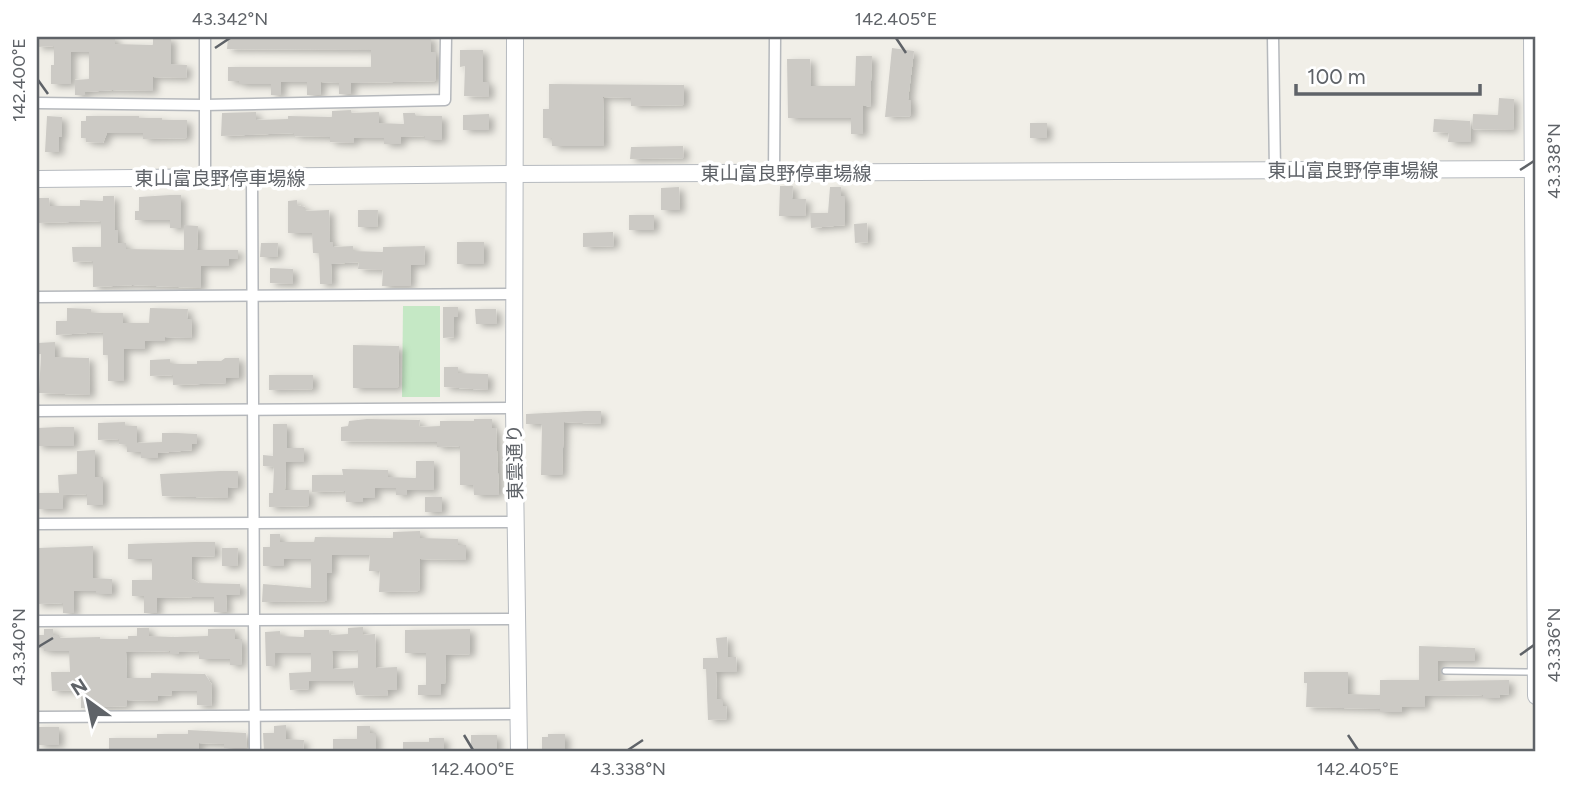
<svg xmlns="http://www.w3.org/2000/svg" width="1573" height="788" font-family="Figtree,'Noto Sans JP',sans-serif">
  <defs>
    <filter id="shadow"><feDropShadow dx="5" dy="3" stdDeviation="3.5" flood-color="#0004"/></filter>
  </defs>
  <rect width="100%" height="100%" fill="#f1efe8"/>
  <path fill="#c5e8c5" d="M403,306H440V397H402Z"/>
  <g fill="#cccac5" fill-rule="evenodd" filter="url(#shadow)">
    <path d="M37,37H115V44L153,45V38H171V64L187,65L186,78L153,77V91L112,90L85,92V95H75V80L89,79V52H71V84H51V65H54V46L37,47Z"/>
    <path d="M228,37H431V52H436V81L351,83V94H339V83L321,82L320,95H307V82H281V95H271V84H239V81H228V67H371V50L227,49Z"/>
    <path d="M892,48L914,51L908,100H911V116L885,117Z"/>
    <path d="M460,50H483V82H489V97L464,96L465,66L460,67Z"/>
    <path d="M856,56H872L870,107L863,105V134H851V118H788L787,59H810L811,86H855Z"/>
    <path d="M549,84L684,85V105L631,106V98L603,97L604,146H552V138H543V109H549Z"/>
    <path d="M1499,98L1514,99L1513,130L1472,129L1473,114L1498,115Z"/>
    <path d="M351,110V113L379,112V123L404,124L403,113H415L416,116H442V140H425V136L401,137V144H384V138H354V143L330,142V137L294,136V133L221,136L222,113L256,112V120L288,119V116L332,117V111Z"/>
    <path d="M489,114V130H463V115Z"/>
    <path d="M47,116L62,117V137H59V152H45Z"/>
    <path d="M86,116H139V118H162V120H187V138L143,139V133H107L103,143L86,142V138H81V121H86Z"/>
    <path d="M1434,119L1470,121L1471,142H1448L1449,133L1433,132Z"/>
    <rect x="1030" y="123" width="17" height="15"/>
    <path d="M683,146L684,158L630,159L631,147Z"/>
    <path d="M780,186H793L792,199H806L805,216H779Z"/>
    <path d="M679,187L680,210H661V188Z"/>
    <path d="M830,187H841V196H845V225L811,228L810,213H828Z"/>
    <path d="M170,195H181V228H170V220H135V211H139V197Z"/>
    <path d="M103,196H114L115,230H118V243H126V249L184,250V225L198,226L197,250H238V259H229V266H201V288L133,285L93,287V261L73,262L72,247H101V221L37,223V198H49L50,206H80V200L103,201Z"/>
    <path d="M297,200V205L305,207V211L329,210L330,242H333V247L353,246V251L383,252V247L425,246L424,265H411L410,286H382L383,270L358,269L359,262L331,264L332,284H320L319,253H313L312,233H288V201Z"/>
    <path d="M358,210H378L377,227H358Z"/>
    <rect x="629" y="215" width="25" height="15"/>
    <path d="M867,223L868,242L855,243L854,224Z"/>
    <path d="M613,232L614,246L583,247V233Z"/>
    <rect x="457" y="242" width="27" height="22"/>
    <path d="M261,243H278L277,257H260Z"/>
    <path d="M270,268L293,269V284L270,283Z"/>
    <path d="M443,307H458V317H454V337L443,338Z"/>
    <path d="M67,308L91,309V313H123V323H149L150,308L188,309L187,319H192L191,338L165,337V341H145V349H124V381H108V355H103V332L56,335V321H67Z"/>
    <path d="M475,309H496L497,324H476Z"/>
    <path d="M55,342V357L89,358L90,395L39,393L41,354H37V343Z"/>
    <path d="M353,345L399,346L398,388H353Z"/>
    <path d="M225,358H239V378H226V383L173,385V375L150,376V360L170,359V364H197V361H221Z"/>
    <path d="M444,367H458V373L488,374V390L444,387Z"/>
    <path d="M269,375H313V389L269,390Z"/>
    <path d="M585,411H601V424L564,422L562,475H541L542,424H526V414Z"/>
    <path d="M367,419L420,420L419,427L440,426V421H474V419H492V428H496L499,495H474L473,485H460V446L437,447V442L341,441V427L348,426L349,421Z"/>
    <path d="M125,422V426H137V443L162,442V433H177L197,434V444H192V450L158,453V458H141V452H127V445L119,444V439L98,440V423Z"/>
    <path d="M273,424H287V448H304V462H286L285,490H309V506L269,507V493H273L274,467L263,466V455L273,456Z"/>
    <path d="M58,427H74V446H37V428Z"/>
    <path d="M95,450V477H103V505H87V494L63,495V509H37V493H59L58,475L77,474V451Z"/>
    <path d="M416,461H434V490H407V495H396V488H375V498H363V502H346L345,491L312,492V475H343L342,469L388,470V477L416,478Z"/>
    <path d="M220,471H238V488L228,487V498L162,496L160,474Z"/>
    <rect x="425" y="497" width="17" height="15"/>
    <path d="M420,531V538L458,539V545H466V560L420,559L419,591L379,592L380,571H369L370,555H332V573H327V601L262,602L263,584L311,588V559H284V566H263V547H270V534H280V542H314L315,537L393,538V532Z"/>
    <path d="M195,542H215V556L192,557V579L199,583L240,584V595H226L227,612H214V597H193L157,598V613H144V596H132V580H152V559H128V544Z"/>
    <path d="M93,546V578L112,579V594H96V591H74V613H63V603L37,604V548Z"/>
    <path d="M222,548H238L237,566H222Z"/>
    <path d="M363,627V635L375,634L376,668L397,667V690H387L388,696L356,695L353,681H309V689L290,690L289,673L311,672V653H275V666H266L265,632L280,631L281,636L304,637V630H329L330,635L348,634V628ZM358,650V668L333,669L332,651Z"/>
    <path d="M137,628H149V636L173,637L208,636V629H235V639H242L241,665H230V659H199V651L179,652V654H170V651L126,652L127,678H151V673L205,674L212,685L211,706L197,705V691H172V695L158,696V701L127,700V706L81,708V690L52,691L51,672H70L69,651H44V648H37V635H44V629H53V635H59V638L100,637V639H128V636H137Z"/>
    <path d="M470,629V654L446,655L445,684H441V695H418V685H426V653H405V630Z"/>
    <path d="M727,637L728,657H736L737,672H716L717,699H723V706H726L727,719L708,720L706,669H703V658H718L716,638Z"/>
    <path d="M1419,646L1475,648V661H1438V681L1509,680V694L1499,695L1500,698H1483V695L1425,696V707H1402V712H1380V709L1306,707L1307,683H1304V672H1348V694L1380,695V680H1419Z"/>
    <path d="M286,725V739L304,740L303,751H264L263,733H274V726Z"/>
    <path d="M357,726H370V733H376V751H333V739H357Z"/>
    <path d="M37,727H59V745H39Z"/>
    <path d="M188,730L246,733L247,748H224V744L199,743V751H109V738H157V734H188Z"/>
    <path d="M548,734H565V751H542V737H548Z"/>
    <rect x="471" y="735" width="26" height="16"/>
    <path d="M429,738H444V751H403V742H429Z"/>
  </g>
  <g fill="none" stroke-linecap="round" stroke-linejoin="round">
    <defs>
      <path id="lane" d="M1445,671L1532,672"/>
      <g id="street">
        <path d="M205,37V178"/>
        <path d="M1273,37L1275,171"/>
        <path d="M37,103L204,105L445,100L446,37"/>
        <path d="M774,173L775,37"/>
        <path d="M252,177L254,620L516,619"/>
        <path d="M37,297L514,294"/>
        <path d="M37,411L514,408"/>
        <path d="M37,524L515,522"/>
        <path d="M37,621L254,620L255,751"/>
        <path d="M37,717L519,714"/>
      </g>
      <g id="secondary">
        <path d="M515,37L514,408L519,751"/>
        <path d="M1532,37L1536,696"/>
        <path d="M37,179L515,174L1536,169"/>
      </g>
    </defs>
    <use href="#lane" stroke="#b5b8bc" stroke-width="8"/>
    <use href="#street" stroke="#b5b8bc" stroke-width="13"/>
    <use href="#secondary" stroke="#b6babf" stroke-width="18"/>
    <use href="#lane" stroke="#fff" stroke-width="5"/>
    <use href="#street" stroke="#fff" stroke-width="10"/>
    <use href="#secondary" stroke="#fff" stroke-width="16"/>
  </g>
  <path fill="none" stroke="#5f6368" stroke-width="2.5" d="M896,38L906,53M215,48L230,38M38,80L48,94M1520,170L1534,161M38,647L53,638M1520,655L1534,645M464,735L473,750M1348,735L1358,750M628,750L643,740"/>
  <g text-anchor="middle" dominant-baseline="central" stroke-width="7" stroke-linejoin="round" paint-order="stroke">
    <g font-size="19" fill="#5f6368" stroke="#fff">
      <text x="1353" y="170">東山富良野停車場線</text>
      <text x="786" y="173">東山富良野停車場線</text>
      <text x="220" y="178">東山富良野停車場線</text>
      <text transform="translate(515 462) rotate(-91)">東雲通り</text>
    </g>
  </g>
  <rect width="1573" height="788" fill="none" stroke="#ffffff" stroke-width="77"/>
  <g transform="translate(88 701) rotate(327)" stroke="#ffffff" stroke-width="5" paint-order="stroke">
  <path d="M0-5L12 26L0 18L-12 26Z" fill="#5f6368"/>
  <text y="-10" font-size="19" font-weight="bold" text-anchor="middle" fill="#5f6368">N</text>
  </g>
  <path d="M1296 84v10h184v-10" fill="none" stroke="#5f6368" stroke-width="3.5"/>
  <text x="1307" y="84" font-size="21" fill="#5f6368" stroke="#ffffff" stroke-width="5" paint-order="stroke">100 m</text>
  <rect x="38" y="38" width="1496" height="712" fill="none" stroke="#5f6368" stroke-width="2.5"/>
  <g font-size="18" text-anchor="middle" fill="#5f6368">
    <text x="230" y="25">43.342°N</text>
    <text x="896" y="25">142.405°E</text>
    <text transform="translate(19 80) rotate(-90)" y="6">142.400°E</text>
    <text transform="translate(1554 161) rotate(-90)" y="6">43.338°N</text>
    <text transform="translate(1554 645) rotate(-90)" y="6">43.336°N</text>
    <text transform="translate(19 647) rotate(-90)" y="6">43.340°N</text>
    <text x="473" y="775">142.400°E</text>
    <text x="628" y="775">43.338°N</text>
    <text x="1358" y="775">142.405°E</text>
  </g>
</svg>
